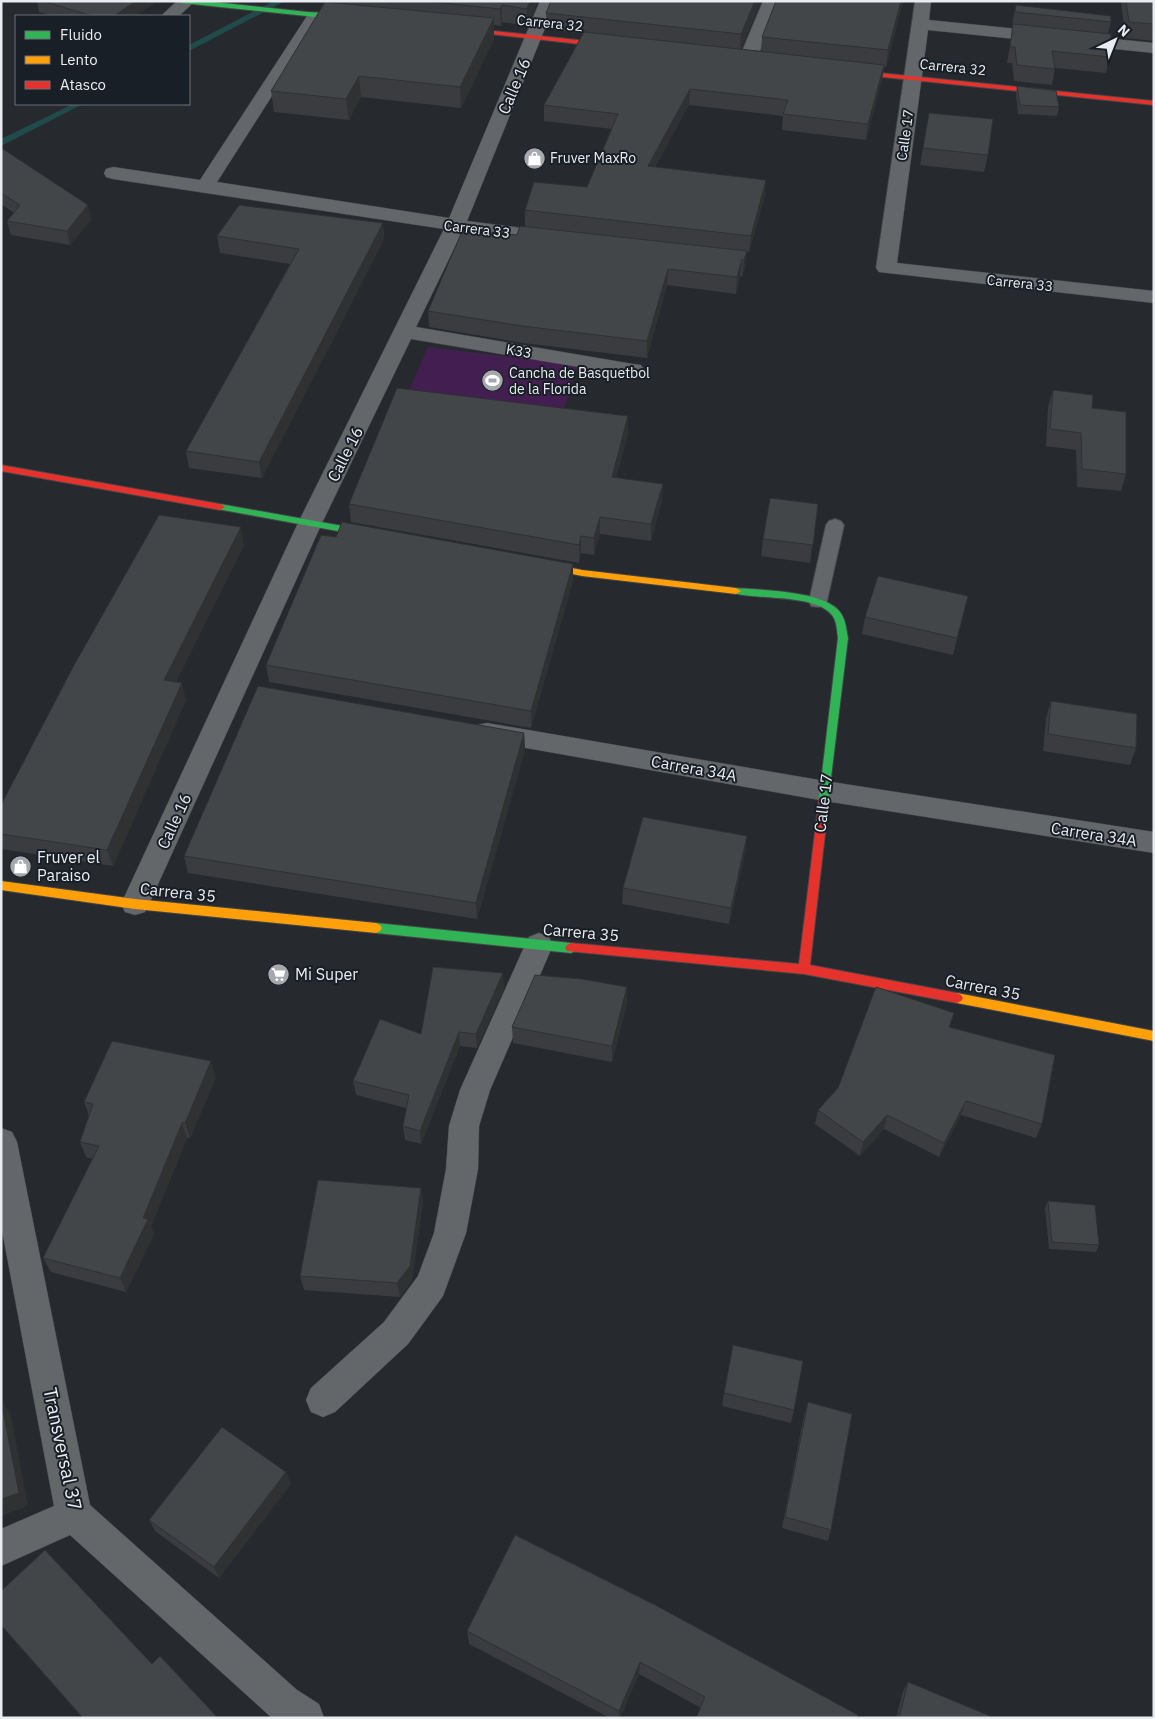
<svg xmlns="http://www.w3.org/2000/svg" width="1155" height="1719" font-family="'IBM Plex Sans',sans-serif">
  <rect width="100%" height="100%" fill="#26292d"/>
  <path fill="#431f51" d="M428,347L578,365L563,412L408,392Z"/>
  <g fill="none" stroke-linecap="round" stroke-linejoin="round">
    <g fill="#214b4b" fill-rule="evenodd">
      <path d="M274,1H285L189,51V45Z"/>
      <path d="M73,104H83L1,146V139Z"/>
    </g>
    <defs>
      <path id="lane" d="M835,519L841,521L844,525L827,601L825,606L818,607L811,606L809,601L826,525L829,521Z"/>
      <g id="street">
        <path d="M177,1L194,2L179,16H161Z"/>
        <path d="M540,1H556L467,221L555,232L562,234L565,238L562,242L555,244L462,232L416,327L633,364L641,365L644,370L641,375L633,376L411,339L322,523L149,904L145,912L135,915L125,912L121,904L298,523L444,229L113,179L106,177L104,173L106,169L113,167L200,180L307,16L309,12H321L323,16L217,182L449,218Z"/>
        <path d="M763,1H779L756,61L753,65H741L738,61Z"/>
        <path d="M915,1H931L929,20L1154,43V53L928,30L897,263L1154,291V303L879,272L876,268Z"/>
        <path d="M487,723L825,781L1154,832V853L825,801L487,741L478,739L474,732L478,725Z"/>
        <path d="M539,933L549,937L553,945L490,1090L479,1126L478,1169L466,1233L443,1296L408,1344L335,1412L323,1417L311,1412L306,1400L311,1388L384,1322L418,1276L434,1233L446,1169L449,1126L460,1090L525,945L529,937Z"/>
        <path d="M1,1128L12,1132L17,1142L90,1505L297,1690L319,1704L324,1718H272L70,1535L1,1566V1529L54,1506L1,1225Z"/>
      </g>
      <g id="fast">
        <path d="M179,1H204L354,17L357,19L354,21L182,3Z"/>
        <path d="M220,504L376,532L381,535L376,538L217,509V505Z"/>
        <path d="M736,588C761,590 825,591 840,612C846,620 846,629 848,638L828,802H820L819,799L838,638C837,631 837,621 832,615C815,594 758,600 733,593L731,591L733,589Z"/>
        <path d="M376,923L571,943L575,945L577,948L575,951L571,953L376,933L372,931L370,928L372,925Z"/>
      </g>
      <g id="slow">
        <path d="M537,561L582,570L736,588L741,591L736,594L582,576L534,566L532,564L534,562Z"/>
        <path d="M1,881L135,899L376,923L380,925L382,928L380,931L376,933L135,909L1,890Z"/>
        <path d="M957,993L1154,1031V1041L957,1003L953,1001L951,998L953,995Z"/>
      </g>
      <g id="jam">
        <path d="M457,27L615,44L619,46L615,48L455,30V28Z"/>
        <path d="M841,69L1154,101V105L844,73H841Z"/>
        <path d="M1,465L220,504L225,507L220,510L1,471Z"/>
        <path d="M824,795L829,799L810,965L957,993L961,995L963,998L961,1001L957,1003L804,974L567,951L565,948L567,945L571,943L799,964L819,799Z"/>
      </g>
    </defs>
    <use href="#lane" stroke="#434649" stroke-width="2"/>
    <use href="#street" stroke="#434649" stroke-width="1"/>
    <use href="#fast" stroke="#434649" stroke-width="2"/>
    <use href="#slow" stroke="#434649" stroke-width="2"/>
    <use href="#jam" stroke="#434649" stroke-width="2"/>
    <use href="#lane" fill="#64676a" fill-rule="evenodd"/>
    <use href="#street" fill="#64676a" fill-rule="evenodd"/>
    <use href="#fast" fill="#30b455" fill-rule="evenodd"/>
    <use href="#slow" fill="#ff9f0a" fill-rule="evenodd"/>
    <use href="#jam" fill="#e5322d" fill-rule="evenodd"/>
  </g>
  <g fill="#3a3c3f">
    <path d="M37,1H158L135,16H53L39,12Z"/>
    <path d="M334,1H538L527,26L502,22L501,26L494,25V39L461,108L361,97L349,120L274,112L271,91L334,2Z"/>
    <path d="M761,1L741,49L761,51L762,37L776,1H903L886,67H884L882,80L866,140L782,130L783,116L689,105L655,167L765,196L749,252H746L745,267L742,277L740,276L736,294L667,285L647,358L523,343L429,327L428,311L517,235L525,226V210L587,187L612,129L544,121V105L584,34L547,29L546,13Z"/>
    <path d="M1121,1H1154V41L1125,38Z"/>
    <path d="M1016,5L1111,22L1108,34L1110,57L1106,73L1055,68L1052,85L1014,81L1012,63H1007L1013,27H1012L1013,19Z"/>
    <path d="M1017,86L1059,107L1057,116L1018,114L1016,95Z"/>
    <path d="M929,113L988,155L984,172L920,165Z"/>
    <path d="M1,150L91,220L70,245L11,235L7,221L14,213L1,204Z"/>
    <path d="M383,223L384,239L262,478L189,468L186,451L290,264L220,253L217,236Z"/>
    <path d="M1053,390L1092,408L1126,474L1121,491L1077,487L1076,450L1046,446L1048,407Z"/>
    <path d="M628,434L616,477L662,501L651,541L600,534L594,555L581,553L579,563L351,522L349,504Z"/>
    <path d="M818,504L810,563L761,556L763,539Z"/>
    <path d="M244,545L176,682L186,700L113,866L1,849V805Z"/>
    <path d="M573,564V581L531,728L269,682L266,665Z"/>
    <path d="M964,613L953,655L862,634L865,617Z"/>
    <path d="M1051,701L1136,748L1130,765L1043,751L1046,718Z"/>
    <path d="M524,733L525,750L477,919L188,873L184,856Z"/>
    <path d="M747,836L745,853L729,924L622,904L623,888Z"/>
    <path d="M504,988L477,1048L460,1046L421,1144L405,1140L403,1126L406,1108L356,1095L353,1081L421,1034Z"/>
    <path d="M627,1003L612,1062L513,1043L512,1027Z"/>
    <path d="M954,1013L950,1027L1042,1124L1036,1138L961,1115L939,1157L884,1129L860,1156L815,1124L818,1110Z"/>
    <path d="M216,1077L190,1138H187L151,1226L154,1234L126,1292L51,1272L43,1258L93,1159L86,1157L80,1142L89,1116L84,1102Z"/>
    <path d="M421,1188L423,1202L412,1280L400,1297L304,1290L300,1276Z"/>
    <path d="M1048,1201L1099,1245L1096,1252L1049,1249L1045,1208Z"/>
    <path d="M724,1393L794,1410L791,1423L722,1406Z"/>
    <path d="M808,1402L831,1530L828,1541L782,1528L804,1415Z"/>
    <path d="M286,1472L291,1484L219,1578L155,1531L149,1520Z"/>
    <path d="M515,1535L857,1718L701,1708L639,1674L620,1718H610L469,1644L467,1631Z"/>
    <path d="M908,1682L995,1718H896L903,1691Z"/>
  </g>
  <g fill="#2f3133">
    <path d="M136,1H158L135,16H114Z"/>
    <path d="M530,1H538L527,26V9Z"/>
    <path d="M755,1H761L740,51L741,34Z"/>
    <path d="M901,1H903L886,67L888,50Z"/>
    <path d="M502,5V22L501,26L500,9Z"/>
    <path d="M494,18V39L461,108L460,87Z"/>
    <path d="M884,65L882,80L866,140L868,124Z"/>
    <path d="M359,76L361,97L349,120L346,99Z"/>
    <path d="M690,89L689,105L647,182L648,166Z"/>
    <path d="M766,180L765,196L749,252L751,236Z"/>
    <path d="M88,205L91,220L70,245L67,231Z"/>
    <path d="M383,223L384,239L262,478L259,462Z"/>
    <path d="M747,251L745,267L742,277L744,260Z"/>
    <path d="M742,259L740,276L736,294L737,277Z"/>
    <path d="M668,269L667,285L647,358V341Z"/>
    <path d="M628,416V434L612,494V477Z"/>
    <path d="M663,484L662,501L651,541V524Z"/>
    <path d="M600,517V534L594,555V538Z"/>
    <path d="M241,527L244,545L169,697L164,680Z"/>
    <path d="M581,536V553L579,563V545Z"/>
    <path d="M573,564V581L531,728V711Z"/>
    <path d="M968,596L964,613L953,655L957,638Z"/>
    <path d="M182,683L186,700L113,866L107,850Z"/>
    <path d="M524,733L525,750L477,919L476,903Z"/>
    <path d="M747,836L745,853L729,924L731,908Z"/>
    <path d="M503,973L504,988L477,1048L476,1034Z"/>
    <path d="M627,987V1003L612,1062V1046Z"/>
    <path d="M459,1032L460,1046L421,1144L420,1131Z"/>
    <path d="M211,1061L216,1077L190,1138L185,1123Z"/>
    <path d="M966,1101L961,1115L939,1157L944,1143Z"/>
    <path d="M887,1115L884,1129L860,1156L863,1142Z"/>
    <path d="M182,1123L187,1138L151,1226L154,1234L126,1292L120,1278L143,1218Z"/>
    <path d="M421,1188L423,1202L412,1280L400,1297L397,1283Z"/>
    <path d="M1,1400L11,1415L28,1506L1,1516Z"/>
    <path d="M286,1472L291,1484L219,1578L214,1567Z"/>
    <path d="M640,1662L639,1674L620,1718H619V1711Z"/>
  </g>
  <g fill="#434649" stroke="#2f3133">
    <path d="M42,1H136L114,16H93Z"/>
    <path d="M423,1H530L527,9L502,5L500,9Z"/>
    <path d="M551,1H755L741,34L546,13Z"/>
    <path d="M776,1H901L888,50L762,37Z"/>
    <path d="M1126,1H1154V24L1129,22Z"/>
    <path d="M325,2L494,18L460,87L359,76L346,99L271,91Z"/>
    <path d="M1016,5L1111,16V22L1015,12Z"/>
    <path d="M1013,24L1111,34L1110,57L1052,51L1055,69L1017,65L1015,47H1010Z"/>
    <path d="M584,32L884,65L868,124L783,114L788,100L690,89L648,166L766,180L751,236L525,210L534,182L587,187L618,114L544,105Z"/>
    <path d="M1017,86L1056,91L1059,107L1020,105Z"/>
    <path d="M929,113L993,119L988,155L923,148Z"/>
    <path d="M3,149L88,205L67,231L7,221L20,205L1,193V150Z"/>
    <path d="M239,205L383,223L259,462L186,451L299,249L217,236Z"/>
    <path d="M520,226L747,251L744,260L742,259L737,277L668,269L647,341L522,326L428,311L463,229L517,235Z"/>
    <path d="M397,388L628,416L612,477L663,484L651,524L600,517L594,538L581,536L579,545L349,504Z"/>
    <path d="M1053,390L1093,395L1092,408L1126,412V474L1082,469L1081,433L1050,429Z"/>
    <path d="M770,498L818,504L813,545L763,539Z"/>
    <path d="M159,515L241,527L164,680L182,683L107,850L1,834V805L73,667Z"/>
    <path d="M342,522L573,564L531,711L266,665L321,535L336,537Z"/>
    <path d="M878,576L968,596L957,638L865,617Z"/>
    <path d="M258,686L524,733L476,903L184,856Z"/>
    <path d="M1051,701L1137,714L1136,748L1048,734Z"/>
    <path d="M643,817L747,836L731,908L623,888Z"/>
    <path d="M433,967L503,973L476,1034L459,1032L420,1131L403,1126L409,1095L353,1081L380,1019L421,1034Z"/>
    <path d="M535,975L582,979L627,987L612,1046L512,1027Z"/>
    <path d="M876,987L954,1013L949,1027L1055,1055L1042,1124L966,1101L944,1143L887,1115L863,1142L818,1110L838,1088Z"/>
    <path d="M112,1041L211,1061L185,1123H182L143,1218L148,1219L120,1278L43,1258L99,1146L80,1142L93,1104L84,1102Z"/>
    <path d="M318,1180L421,1188L410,1266L397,1283L300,1276Z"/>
    <path d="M1048,1201L1095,1205L1099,1245L1052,1242Z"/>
    <path d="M733,1345L803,1361L794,1410L724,1393Z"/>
    <path d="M1,1400L19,1493L1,1499Z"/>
    <path d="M808,1402L852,1414L831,1530L785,1517Z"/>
    <path d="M222,1427L286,1472L214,1567L149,1520Z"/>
    <path d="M515,1535L657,1606L858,1715L857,1718H696L705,1697L640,1662L619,1711L467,1631Z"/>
    <path d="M45,1550L152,1664L160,1656L218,1718H83L1,1625V1591Z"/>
    <path d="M908,1682L995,1718H899Z"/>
  </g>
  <defs>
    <symbol id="shop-disc" viewBox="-11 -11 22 22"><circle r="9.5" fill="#a5a8ad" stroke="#191f26"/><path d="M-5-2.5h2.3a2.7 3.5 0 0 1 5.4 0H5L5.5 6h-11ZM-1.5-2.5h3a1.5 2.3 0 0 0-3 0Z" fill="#fff"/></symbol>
    <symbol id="stadium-disc" viewBox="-11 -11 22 22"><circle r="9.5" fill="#a5a8ad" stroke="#191f26"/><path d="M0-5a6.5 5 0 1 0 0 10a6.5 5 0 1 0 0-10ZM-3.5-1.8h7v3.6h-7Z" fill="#fff"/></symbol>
    <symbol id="supermarket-disc" viewBox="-11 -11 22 22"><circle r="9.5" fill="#a5a8ad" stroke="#191f26"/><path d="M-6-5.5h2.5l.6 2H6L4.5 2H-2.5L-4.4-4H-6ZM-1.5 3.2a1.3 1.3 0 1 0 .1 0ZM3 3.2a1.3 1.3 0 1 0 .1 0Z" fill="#fff"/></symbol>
  </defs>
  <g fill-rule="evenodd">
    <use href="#shop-disc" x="522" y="146" width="25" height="25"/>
    <use href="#stadium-disc" x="480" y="368" width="25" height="25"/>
    <use href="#shop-disc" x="8" y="854" width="25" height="25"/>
    <use href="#supermarket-disc" x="266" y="962" width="25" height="25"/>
  </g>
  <g text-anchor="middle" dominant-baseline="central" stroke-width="4" stroke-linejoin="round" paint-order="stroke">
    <g font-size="14" fill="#e9edf2" stroke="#191f26">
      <text transform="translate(550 23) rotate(6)">Carrera 32</text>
      <text transform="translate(953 67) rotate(6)">Carrera 32</text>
      <text transform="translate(905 135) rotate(-82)">Calle 17</text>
      <text transform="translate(477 229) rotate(7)">Carrera 33</text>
      <text transform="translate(1020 283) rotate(6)">Carrera 33</text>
      <text transform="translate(519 351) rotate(10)">K33</text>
    </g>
    <g font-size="14" fill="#e9edf2" stroke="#191f26" text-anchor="start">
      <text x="550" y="158">Fruver MaxRo</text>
      <text x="509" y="373">Cancha de Basquetbol<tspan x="509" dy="16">de la Florida</tspan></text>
    </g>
    <g font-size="16" fill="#e9edf2" stroke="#191f26">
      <text transform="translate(514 86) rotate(-67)">Calle 16</text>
      <text transform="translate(345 454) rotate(-63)">Calle 16</text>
      <text transform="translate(694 768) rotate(10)">Carrera 34A</text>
      <text transform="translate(823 803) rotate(-83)">Calle 17</text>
      <text transform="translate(174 821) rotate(-65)">Calle 16</text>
      <text transform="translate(1094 834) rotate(9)">Carrera 34A</text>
      <text transform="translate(178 892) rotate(6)">Carrera 35</text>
      <text transform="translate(581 932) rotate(5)">Carrera 35</text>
      <text transform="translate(983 987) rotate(11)">Carrera 35</text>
    </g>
    <g font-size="16" fill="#e9edf2" stroke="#191f26" text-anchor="start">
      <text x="37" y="857">Fruver el<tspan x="37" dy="18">Paraiso</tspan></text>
      <text x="295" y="974">Mi Super</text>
    </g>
    <g font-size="19" fill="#e9edf2" stroke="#191f26">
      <text transform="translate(63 1449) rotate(78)">Transversal 37</text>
    </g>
  </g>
  <rect width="1155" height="1719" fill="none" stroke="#e9edf2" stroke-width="5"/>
  <rect x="15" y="15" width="175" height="90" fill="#191f26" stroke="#6c7178"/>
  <rect x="25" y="31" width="25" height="8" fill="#30b455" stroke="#6c7178"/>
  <text x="60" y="40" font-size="15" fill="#e9edf2">Fluido</text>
  <rect x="25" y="56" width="25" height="8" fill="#ff9f0a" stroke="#6c7178"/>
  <text x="60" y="65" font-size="15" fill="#e9edf2">Lento</text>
  <rect x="25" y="81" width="25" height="8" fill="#e5322d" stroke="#6c7178"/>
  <text x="60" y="90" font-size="15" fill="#e9edf2">Atasco</text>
  <g transform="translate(1115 40) rotate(43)" stroke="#191f26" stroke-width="4" paint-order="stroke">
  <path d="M0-4L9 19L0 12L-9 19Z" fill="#e9edf2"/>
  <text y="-8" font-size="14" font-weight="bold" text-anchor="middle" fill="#e9edf2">N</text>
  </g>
</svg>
